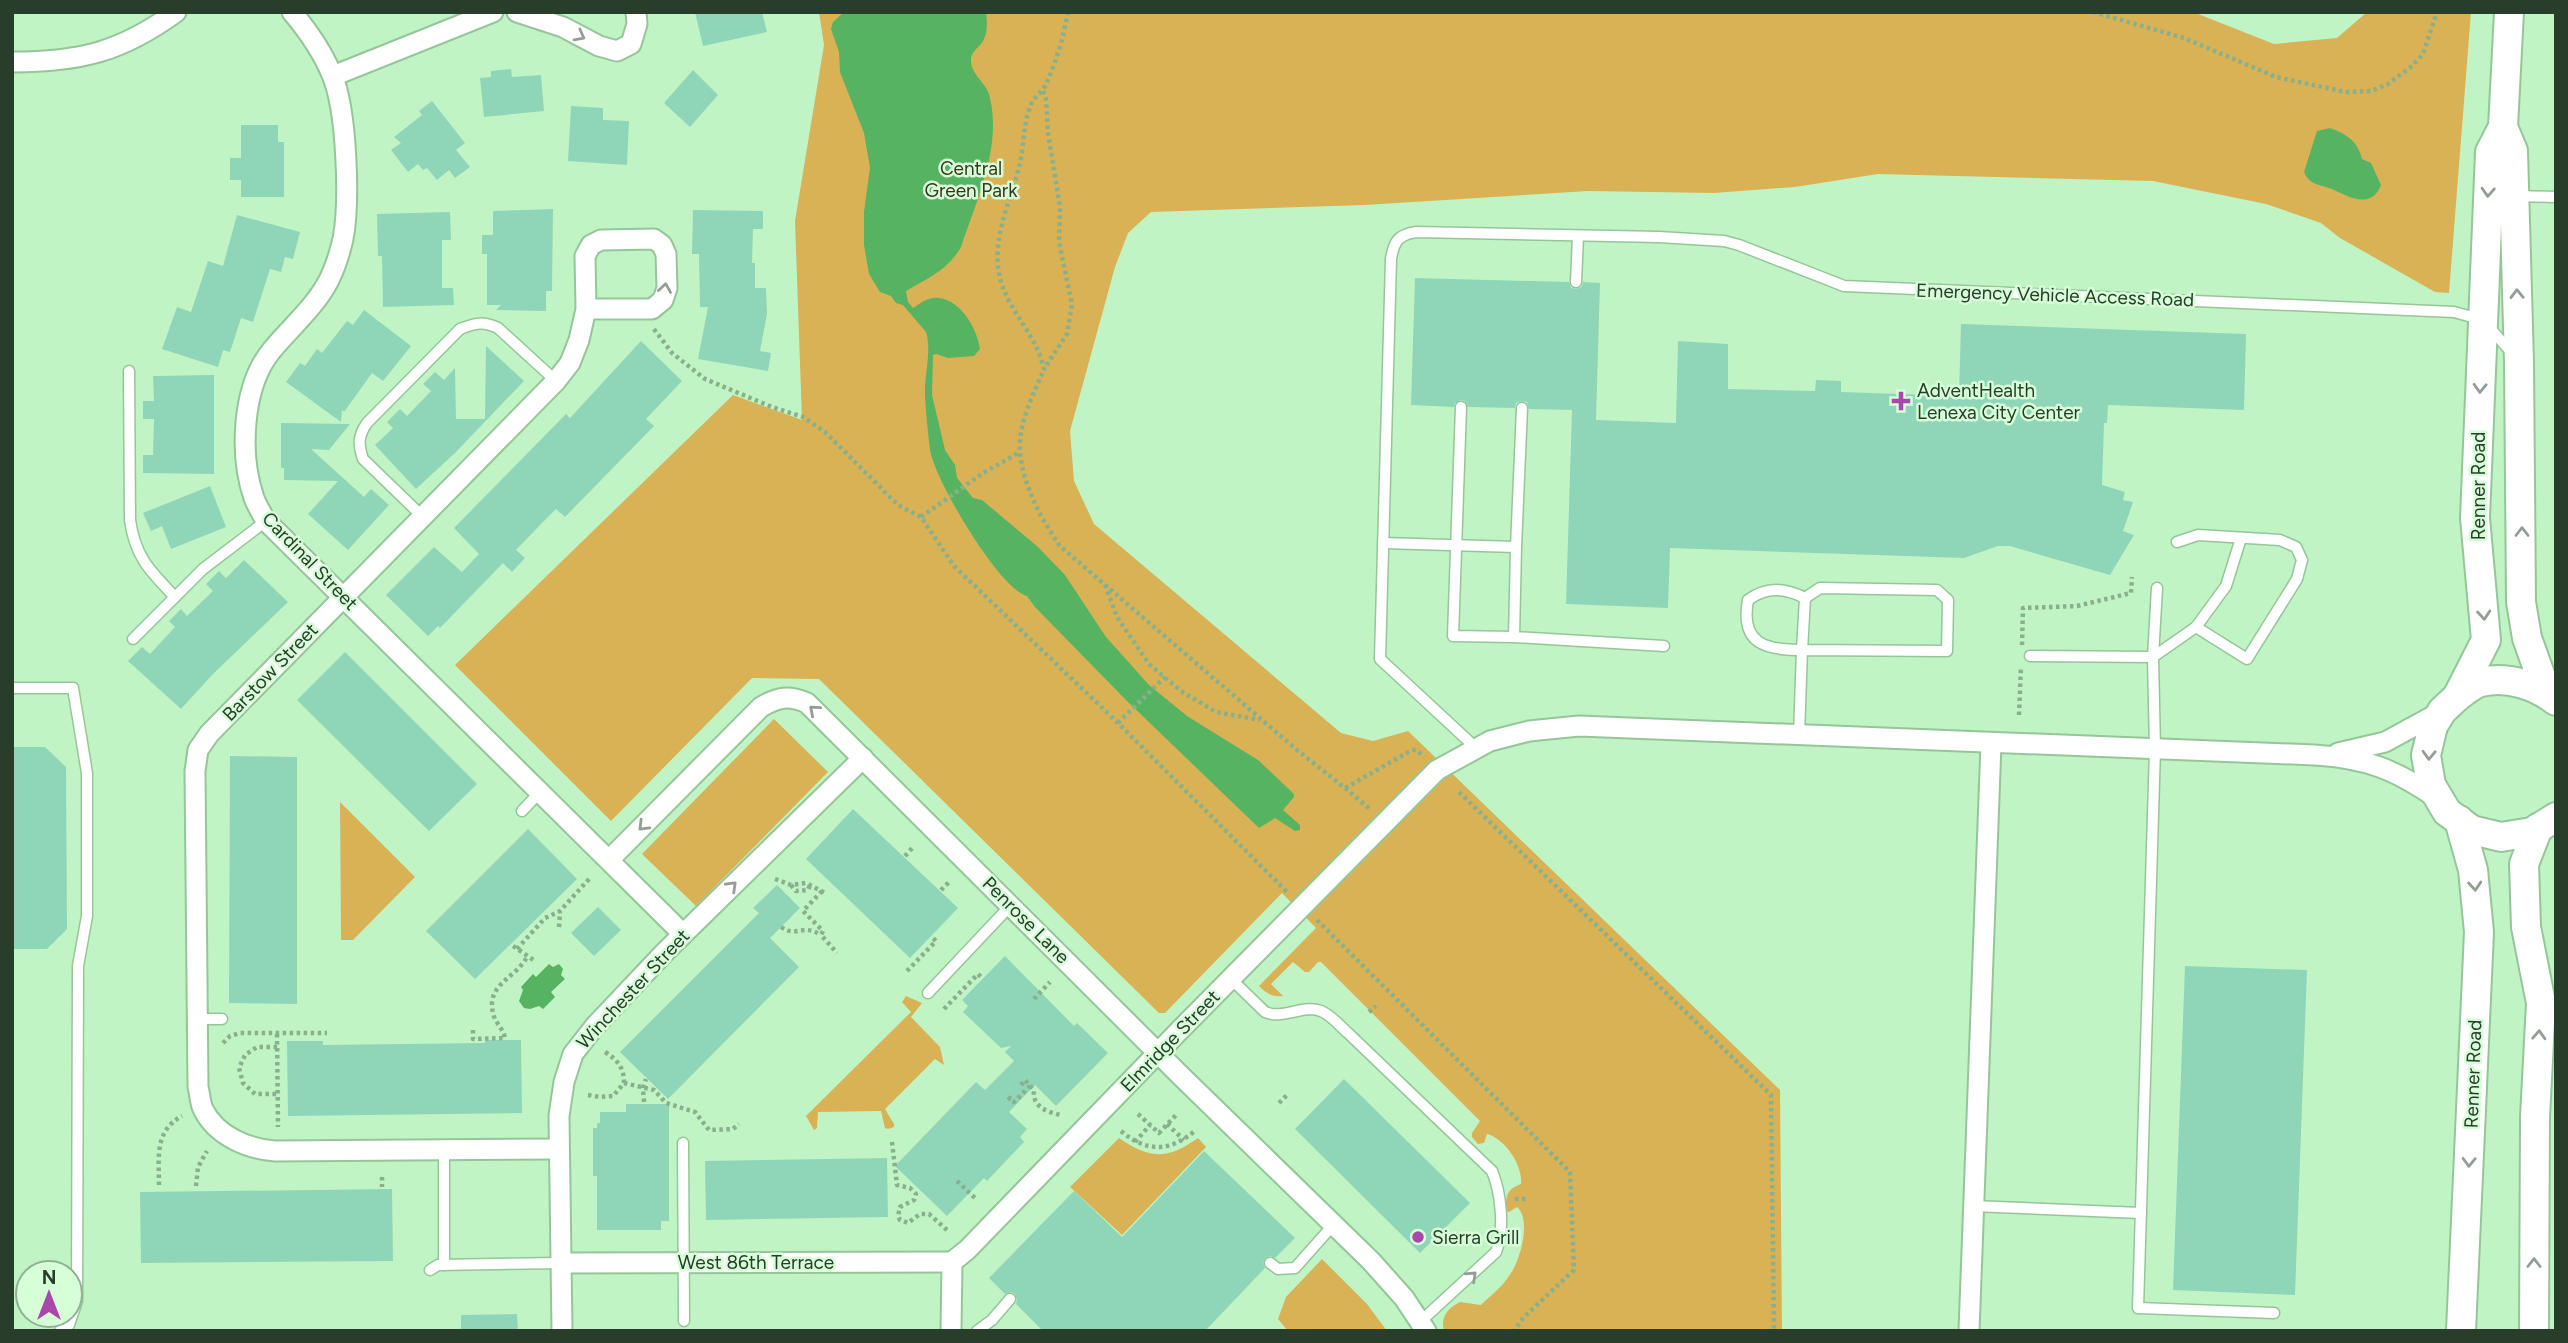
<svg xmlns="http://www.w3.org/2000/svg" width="2568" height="1343" font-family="Figtree,sans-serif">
  <rect width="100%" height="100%" fill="#c1f4c5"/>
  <g fill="#d9b256">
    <path d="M819,12H2193L2274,44L2337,38L2367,12H2471L2449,293L2435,292L2340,238L2321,223L2266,204L2153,181L1878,174L1795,187L1714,193L1588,191L1365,205L1151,212L1128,233L1115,267L1070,431L1074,481L1094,524L1341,733L1373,741L1408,731L1780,1090L1782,1331H1444C1440,1317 1448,1308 1460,1302L1481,1305C1490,1296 1502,1287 1509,1276C1520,1262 1532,1220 1517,1207L1509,1212L1506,1211C1506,1195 1506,1190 1521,1184C1523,1165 1505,1139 1487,1134L1484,1143L1478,1144L1472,1137V1133L1480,1121L1321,962H1318L1309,972H1305L1293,962L1271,984L1283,996C1272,997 1267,994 1259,986L1316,928L1282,893L1165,1013H1159L819,679L752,678L611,821L455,665L733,395L802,420L795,221L824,45Z"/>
    <path d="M774,719L828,772L696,906L642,854Z"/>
    <path d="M340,802L415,877L353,940H341Z"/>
    <path d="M906,996L922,1003L911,1017L940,1047L944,1065L935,1059L885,1109L894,1124V1127L888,1129L885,1128L881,1111L818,1112L817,1128L814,1130L806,1116L911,1012L902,1002Z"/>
    <path d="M1119,1138C1149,1159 1167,1160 1198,1138L1206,1147L1122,1235L1070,1187Z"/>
    <path d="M1322,1259L1367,1304L1387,1331H1288L1278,1319L1286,1297Z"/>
  </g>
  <g fill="#55b362">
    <path d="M844,12H986C987,20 988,31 984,39C981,47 970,51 971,61C971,74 985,82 989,94C1003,145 977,199 961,247C948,270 928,278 906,291L908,302L913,308C920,303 930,296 939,298C962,301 977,329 980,349L974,356L948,358L936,354L933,355L932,395L945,450L955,465L957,478L973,498L982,500L1038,547L1065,575L1106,637L1149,685L1187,716L1258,760L1294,794V797L1283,810L1300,825V830L1295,831L1275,818L1259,828L1126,700L1035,607L1027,596C999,589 935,480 930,450C928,433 926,414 925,396C924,376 932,351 926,332L903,305L896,303L891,296L880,292L869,274L864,245V212L870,168L864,133L840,72L839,52L831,29L833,22Z"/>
    <path d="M2330,128C2346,134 2358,141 2362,159L2371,163L2381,185C2371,210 2349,197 2332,189C2320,184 2310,186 2304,172L2317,131Z"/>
    <path d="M549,964L553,967L559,964L563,969L561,975L565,979L551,992L555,997L543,1009L539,1006L530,1009L524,1008L519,1001L523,990L521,987L533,974L536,977Z"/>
  </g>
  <g fill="#8fd6b8">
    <path d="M695,12H762L767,32L703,46Z"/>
    <path d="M511,69L512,77L541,75L544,111L484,117L480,78L491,77V71Z"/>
    <path d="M693,70L718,95L690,127L664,103Z"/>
    <path d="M432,101L465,143L456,150L470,167L455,178L449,170L437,180L427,168L423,170L418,164L408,172L391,150L401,143L394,137L422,115L419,111Z"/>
    <path d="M571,106L603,108V120L629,121L627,165L568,161Z"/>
    <path d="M241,125H278V142H284V197H241V180H230V158H241Z"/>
    <path d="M553,209L552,291H546V311L496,310L501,305H487V254H482V235H493V211Z"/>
    <path d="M693,210L763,211V229H753L752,263H755V288H766L767,314L760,351L771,353L768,371L698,359L708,307H700L699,254H692Z"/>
    <path d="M450,212L451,240H442V288H453L454,305L383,307L382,256H378L377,214Z"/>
    <path d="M237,215L300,232L293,259L285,257L281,272L270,269L253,322L241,318L230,352L223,350L218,367L162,349L177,307L191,312L208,261L223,266Z"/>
    <path d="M1415,278L1569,282L1571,288L1576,289L1582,287L1583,282L1600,283L1596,420L1676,423L1678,341L1728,344V389L1815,391L1816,380L1841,381V392L1959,396L1961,324L2246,334L2244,410L2108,405L2107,423H2104L2102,485L2125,492L2123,500L2133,502L2123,531L2134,535L2110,575L2010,546H1998L1964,558L1670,548L1668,608L1566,604L1572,410L1529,409L1527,402L1522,401L1516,403L1515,408L1468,407L1465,401L1461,400L1455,403L1454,407L1411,405Z"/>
    <path d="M364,310L411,346L383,381L372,373L344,412L342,410L341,422L286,382L300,363L305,366L317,349L322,353L347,321L353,325Z"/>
    <path d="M641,341L682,381L646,419L654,426L565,517L556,509L542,523L516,550L525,558L512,572L503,563L440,628L438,626L428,636L386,595L434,547L462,572L479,554L454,528L566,414L570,418Z"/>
    <path d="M486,346L524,381L456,452L416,489L375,445L393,428L387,422L400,409L407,416L431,391L423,384L435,372L444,380L455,368L456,419H485Z"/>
    <path d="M214,375V474L143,473V455H153L154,419H143V401H154L153,376Z"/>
    <path d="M281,423L350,424L329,450L311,449L364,497L371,489L389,505L348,550L308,514L338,481L284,480V468H281Z"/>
    <path d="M210,486L226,527L171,549L162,526L151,531L143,513Z"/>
    <path d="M244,560L288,602L212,675L181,709L128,661L142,647L150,654L175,627L169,621L181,609L187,616L213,591L206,584L219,571L226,578Z"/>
    <path d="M345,652L477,784L429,831L297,700Z"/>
    <path d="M12,747H45L66,767L67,929L47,949H12Z"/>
    <path d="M230,756L297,757V1004L229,1003Z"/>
    <path d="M853,809L958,908L910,958L806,859Z"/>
    <path d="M528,829L577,879L475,979L426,931Z"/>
    <path d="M777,885L800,908L770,938L799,967L668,1099L620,1052L759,913L753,908Z"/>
    <path d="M598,907L621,930L594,956L571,933Z"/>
    <path d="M1005,956L1074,1026L1077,1023L1108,1053L1056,1106L1035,1085L1009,1112L1027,1129L1020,1137L1024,1142L987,1181L984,1178L947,1216L895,1166L976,1082L985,1090L1014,1061L1005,1052L1011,1046L1001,1048L963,1012L968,1006L962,1000Z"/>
    <path d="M2185,966L2307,970L2295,1295L2173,1290Z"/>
    <path d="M485,1040H521L522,1113L288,1116L287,1041H323V1045L485,1043Z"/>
    <path d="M1344,1079L1470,1203L1420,1253L1295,1129Z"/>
    <path d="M626,1104H669V1221H661V1230H597V1176H593V1128H597V1123H600V1112H626Z"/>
    <path d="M1204,1151L1295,1238L1275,1258L1270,1256L1265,1258L1263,1263L1265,1268L1205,1331H1043L1016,1304L1017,1300L1015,1294L1011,1292L1005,1294L989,1278L1074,1191L1122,1237Z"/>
    <path d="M887,1158L888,1217L706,1220L705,1161Z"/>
    <path d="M392,1189L393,1261L141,1263L140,1192Z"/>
    <path d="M517,1314L518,1331H461V1315Z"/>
  </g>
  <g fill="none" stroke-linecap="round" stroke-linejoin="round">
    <defs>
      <g id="lane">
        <path d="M2515,196L2556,197"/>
        <path d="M1576,282L1578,236"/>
        <path d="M129,371L130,520C135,557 150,571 175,597"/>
        <path d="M1461,407L1453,636L1514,637"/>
        <path d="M423,517L363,459C358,444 358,436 367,423L460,329C475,323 483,321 498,328L556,381"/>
        <path d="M2177,542L2198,535L2280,540L2296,547L2302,560L2297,579L2247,659L2196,627"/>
        <path d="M1383,543L1516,547L1514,637L1664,646"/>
        <path d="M1516,547L1522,408"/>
        <path d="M2157,588L2153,657L2155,749L2138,1308L2274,1313"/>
        <path d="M133,639L203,569L266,521"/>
        <path d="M2030,656L2153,657L2196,627L2226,586L2241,538"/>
        <path d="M12,688H73L87,773V916L78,966L77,1301L69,1325L60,1331"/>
        <path d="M1799,735L1802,650L1947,651L1948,600L1937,590L1820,588L1805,598L1802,650C1765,650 1740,644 1748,600C1767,586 1785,588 1805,598"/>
        <path d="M1476,748L1380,659L1391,259C1394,241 1398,235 1416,232L1659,237L1724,241L1739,245L1844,286L2454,312L2483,320L2511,352"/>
        <path d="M522,811L539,793"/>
        <path d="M1231,979L1265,1012C1284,1020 1303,1004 1321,1011C1331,1015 1340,1026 1348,1033L1492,1171C1501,1193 1505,1229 1496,1252L1421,1321"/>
        <path d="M928,993L1011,905"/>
        <path d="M197,1019H222"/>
        <path d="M683,1143L684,1321"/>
        <path d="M444,1150V1265"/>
        <path d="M1973,1206L2141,1213"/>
        <path d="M1270,1263L1278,1269L1295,1268L1334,1224"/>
        <path d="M430,1270L438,1265L561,1263"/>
        <path d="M977,1331L992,1320L1010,1299"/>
      </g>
      <g id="street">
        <path d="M292,12C308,31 323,53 332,75C347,110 350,202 343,239C340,252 335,268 329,280C315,307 292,326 272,350C242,386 239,454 254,498C257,506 262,514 266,521L683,934"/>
        <path d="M517,12L563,27L599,46L617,51L631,44L637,24L636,12"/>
        <path d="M12,62C80,62 121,52 176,12"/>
        <path d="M333,76L493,12"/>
        <path d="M2338,753L2385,742L2442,711"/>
        <path d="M609,860L761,707C778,697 789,695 807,703L1182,1077L1371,1261L1404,1298L1426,1331"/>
        <path d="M559,1149L275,1151C248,1149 216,1136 203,1109C200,1103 200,1094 198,1087L195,771L198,750L209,734L556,381L570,363L579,340L586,309L585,256L591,245L601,240L654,239L662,245L666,254L667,288L663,300L652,309H586"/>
        <path d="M561,1263L952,1262"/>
        <path d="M562,1331L559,1116L564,1082L573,1054L595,1026L665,952L863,758"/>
        <path d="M951,1331L952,1262L967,1250L1178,1032L1437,770L1490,741L1529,731L1579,726L2315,755C2367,758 2396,770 2438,799"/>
        <path d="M1969,1331L1991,744"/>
      </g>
      <g id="secondary">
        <path d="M2509,12L2503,127L2490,152L2475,518L2486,640L2457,697L2442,711L2433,726L2426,755L2431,785L2447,812L2472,830L2501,837L2532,832L2556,817"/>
        <path d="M2503,127L2513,151L2519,362L2521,602L2527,638L2547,694"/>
        <path d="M2457,697C2464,692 2473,684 2481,682C2508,676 2535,685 2556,701"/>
        <path d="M2459,820L2473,870L2479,932L2461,1331"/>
        <path d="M2534,1331L2535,1117L2541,1003L2526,927L2524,864L2538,828"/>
      </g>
    </defs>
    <use href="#lane" stroke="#95c699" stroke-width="13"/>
    <use href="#street" stroke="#95c699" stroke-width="23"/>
    <use href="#secondary" stroke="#95c699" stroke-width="32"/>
    <g stroke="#89b08c" stroke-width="4.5" stroke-dasharray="3.5 3.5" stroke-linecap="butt">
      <path d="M1068,12C1064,35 1056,63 1046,84C1042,93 1034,96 1031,105C1023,124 1024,144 1020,163C1012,198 992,236 999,273C1005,309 1037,333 1044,370C1033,394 1018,424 1020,452C1023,485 1041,519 1060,546L1297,750L1345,788L1412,750H1416L1424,757"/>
      <path d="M2093,12L2184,38L2276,77L2346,92L2371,91L2388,84L2412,66L2423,54L2437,12"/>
      <path d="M1043,91L1046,99L1048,133L1060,207L1059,242L1072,304L1067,334L1044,369"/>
      <path d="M654,329L672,353L705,379L772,407L803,417L825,432L898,505L921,517L954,566L1118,723L1288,893"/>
      <path d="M921,517L983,473L1020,452"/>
      <path d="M1105,585L1117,617L1149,664L1181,691L1216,712L1260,720"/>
      <path d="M2022,645L2023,608L2077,606L2131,593L2132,577"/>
      <path d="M2019,715L2021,667"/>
      <path d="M1118,723L1165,677"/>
      <path d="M1345,788L1371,810"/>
      <path d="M1459,792L1771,1095L1774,1331"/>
      <path d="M905,856L913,847"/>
      <path d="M775,879L791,885L806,883L827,894"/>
      <path d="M791,885L796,891L808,890L810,885"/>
      <path d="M941,890L949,882"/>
      <path d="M822,891L803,911L823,931L821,935L837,953"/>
      <path d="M1317,920L1570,1172L1574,1270L1524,1317L1514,1331"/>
      <path d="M559,927L560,912"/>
      <path d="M781,927C797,938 802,923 821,935"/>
      <path d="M513,946L535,961"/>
      <path d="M517,949L545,918L560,911L590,878"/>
      <path d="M907,971L936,941L931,936"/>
      <path d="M1034,999L1050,982"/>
      <path d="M944,1009L978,974L983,979"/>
      <path d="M1369,1012L1376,1006"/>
      <path d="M473,1030V1039L505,1038C503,1028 495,1023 493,1013C486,984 516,978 527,957"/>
      <path d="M277,1034L278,1127"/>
      <path d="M223,1043L230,1036L240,1033H327"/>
      <path d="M277,1047H257L245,1055L239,1068L243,1083L255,1094H277"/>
      <path d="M624,1083L654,1090L666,1103L695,1112L709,1130L733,1129L739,1124"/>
      <path d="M1021,1085L1025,1080L1034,1090C1032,1107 1047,1112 1061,1115"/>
      <path d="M588,1095L600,1097L613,1096L624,1083C624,1068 618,1060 605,1052"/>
      <path d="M1008,1100L1010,1098L1014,1102L1030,1086"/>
      <path d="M644,1102L643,1088L646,1079"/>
      <path d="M1279,1103L1288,1094"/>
      <path d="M1138,1114L1159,1133L1178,1113"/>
      <path d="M1167,1124L1184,1140"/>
      <path d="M1121,1131C1147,1153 1170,1152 1196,1130"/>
      <path d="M892,1142L897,1185L910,1188L916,1194L914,1200L900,1207L898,1216L900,1220L908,1223L920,1214H929L947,1230"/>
      <path d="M1135,1142L1150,1125"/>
      <path d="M382,1177V1187"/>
      <path d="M957,1181L977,1200"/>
      <path d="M159,1185C159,1158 154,1131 182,1116"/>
      <path d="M196,1186L198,1167L207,1151"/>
      <path d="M1515,1199H1527"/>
    </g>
    <use href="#lane" stroke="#fff" stroke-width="10"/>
    <use href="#street" stroke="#fff" stroke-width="19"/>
    <use href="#secondary" stroke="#fff" stroke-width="28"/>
  </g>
  <defs><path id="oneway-chevron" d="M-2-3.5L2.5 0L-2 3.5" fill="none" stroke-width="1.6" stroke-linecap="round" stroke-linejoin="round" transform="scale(1.75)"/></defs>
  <g stroke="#949e95">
    <use href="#oneway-chevron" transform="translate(580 36) rotate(28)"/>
    <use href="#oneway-chevron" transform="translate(2488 192) rotate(93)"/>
    <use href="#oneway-chevron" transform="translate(665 288) rotate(-81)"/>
    <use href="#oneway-chevron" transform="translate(2517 294) rotate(-91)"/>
    <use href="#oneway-chevron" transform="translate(2480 388) rotate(92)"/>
    <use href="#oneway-chevron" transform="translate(2522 532) rotate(-90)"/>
    <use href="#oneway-chevron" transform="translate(2484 615) rotate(85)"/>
    <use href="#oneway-chevron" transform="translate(814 710) rotate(-139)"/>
    <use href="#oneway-chevron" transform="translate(2429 755) rotate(92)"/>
    <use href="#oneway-chevron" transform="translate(643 826) rotate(135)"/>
    <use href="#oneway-chevron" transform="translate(732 886) rotate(-44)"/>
    <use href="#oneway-chevron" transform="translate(2475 886) rotate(85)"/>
    <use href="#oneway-chevron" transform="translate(2539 1035) rotate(-87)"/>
    <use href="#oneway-chevron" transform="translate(2469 1162) rotate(92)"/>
    <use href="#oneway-chevron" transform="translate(2534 1263) rotate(-90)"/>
    <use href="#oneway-chevron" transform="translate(1472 1276) rotate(-43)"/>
  </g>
  <g fill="#aa46ac" stroke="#d6ffd8" stroke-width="2.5">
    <path d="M1897.5 390.5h7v7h7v7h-7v7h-7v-7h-7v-7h7z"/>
    <circle cx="1418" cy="1237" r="7"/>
  </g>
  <g text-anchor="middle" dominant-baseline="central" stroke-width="5" stroke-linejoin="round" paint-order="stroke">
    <g font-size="19" fill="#3d3420" stroke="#d6ffd8">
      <text x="971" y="168">Central<tspan x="971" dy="22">Green Park</tspan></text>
    </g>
    <g font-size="19" fill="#293d2b" stroke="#d6ffd8">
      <text transform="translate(2055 295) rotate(2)">Emergency Vehicle Access Road</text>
      <text transform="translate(2478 486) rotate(-90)">Renner Road</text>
      <text transform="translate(310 561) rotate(46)">Cardinal Street</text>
      <text transform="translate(270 672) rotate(-46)">Barstow Street</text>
      <text transform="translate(1026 920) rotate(45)">Penrose Lane</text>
      <text transform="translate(633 989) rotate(-47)">Winchester Street</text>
      <text transform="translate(1170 1041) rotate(-46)">Elmridge Street</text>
      <text transform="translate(2473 1074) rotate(-88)">Renner Road</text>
      <text x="756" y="1262">West 86th Terrace</text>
    </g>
    <g font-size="19" fill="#293d2b" stroke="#d6ffd8" text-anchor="start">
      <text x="1917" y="390">AdventHealth<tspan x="1917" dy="22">Lenexa City Center</tspan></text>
      <text x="1432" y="1237">Sierra Grill</text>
    </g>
  </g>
  <rect width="2568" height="1343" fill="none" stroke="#293d2b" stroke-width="28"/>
  <g transform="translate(49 1294)"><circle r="33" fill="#d6ffd8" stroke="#91b193" stroke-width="2"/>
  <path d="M0-5L12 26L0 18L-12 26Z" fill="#aa46ac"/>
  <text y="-10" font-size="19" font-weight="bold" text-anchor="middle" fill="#293d2b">N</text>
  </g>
</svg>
